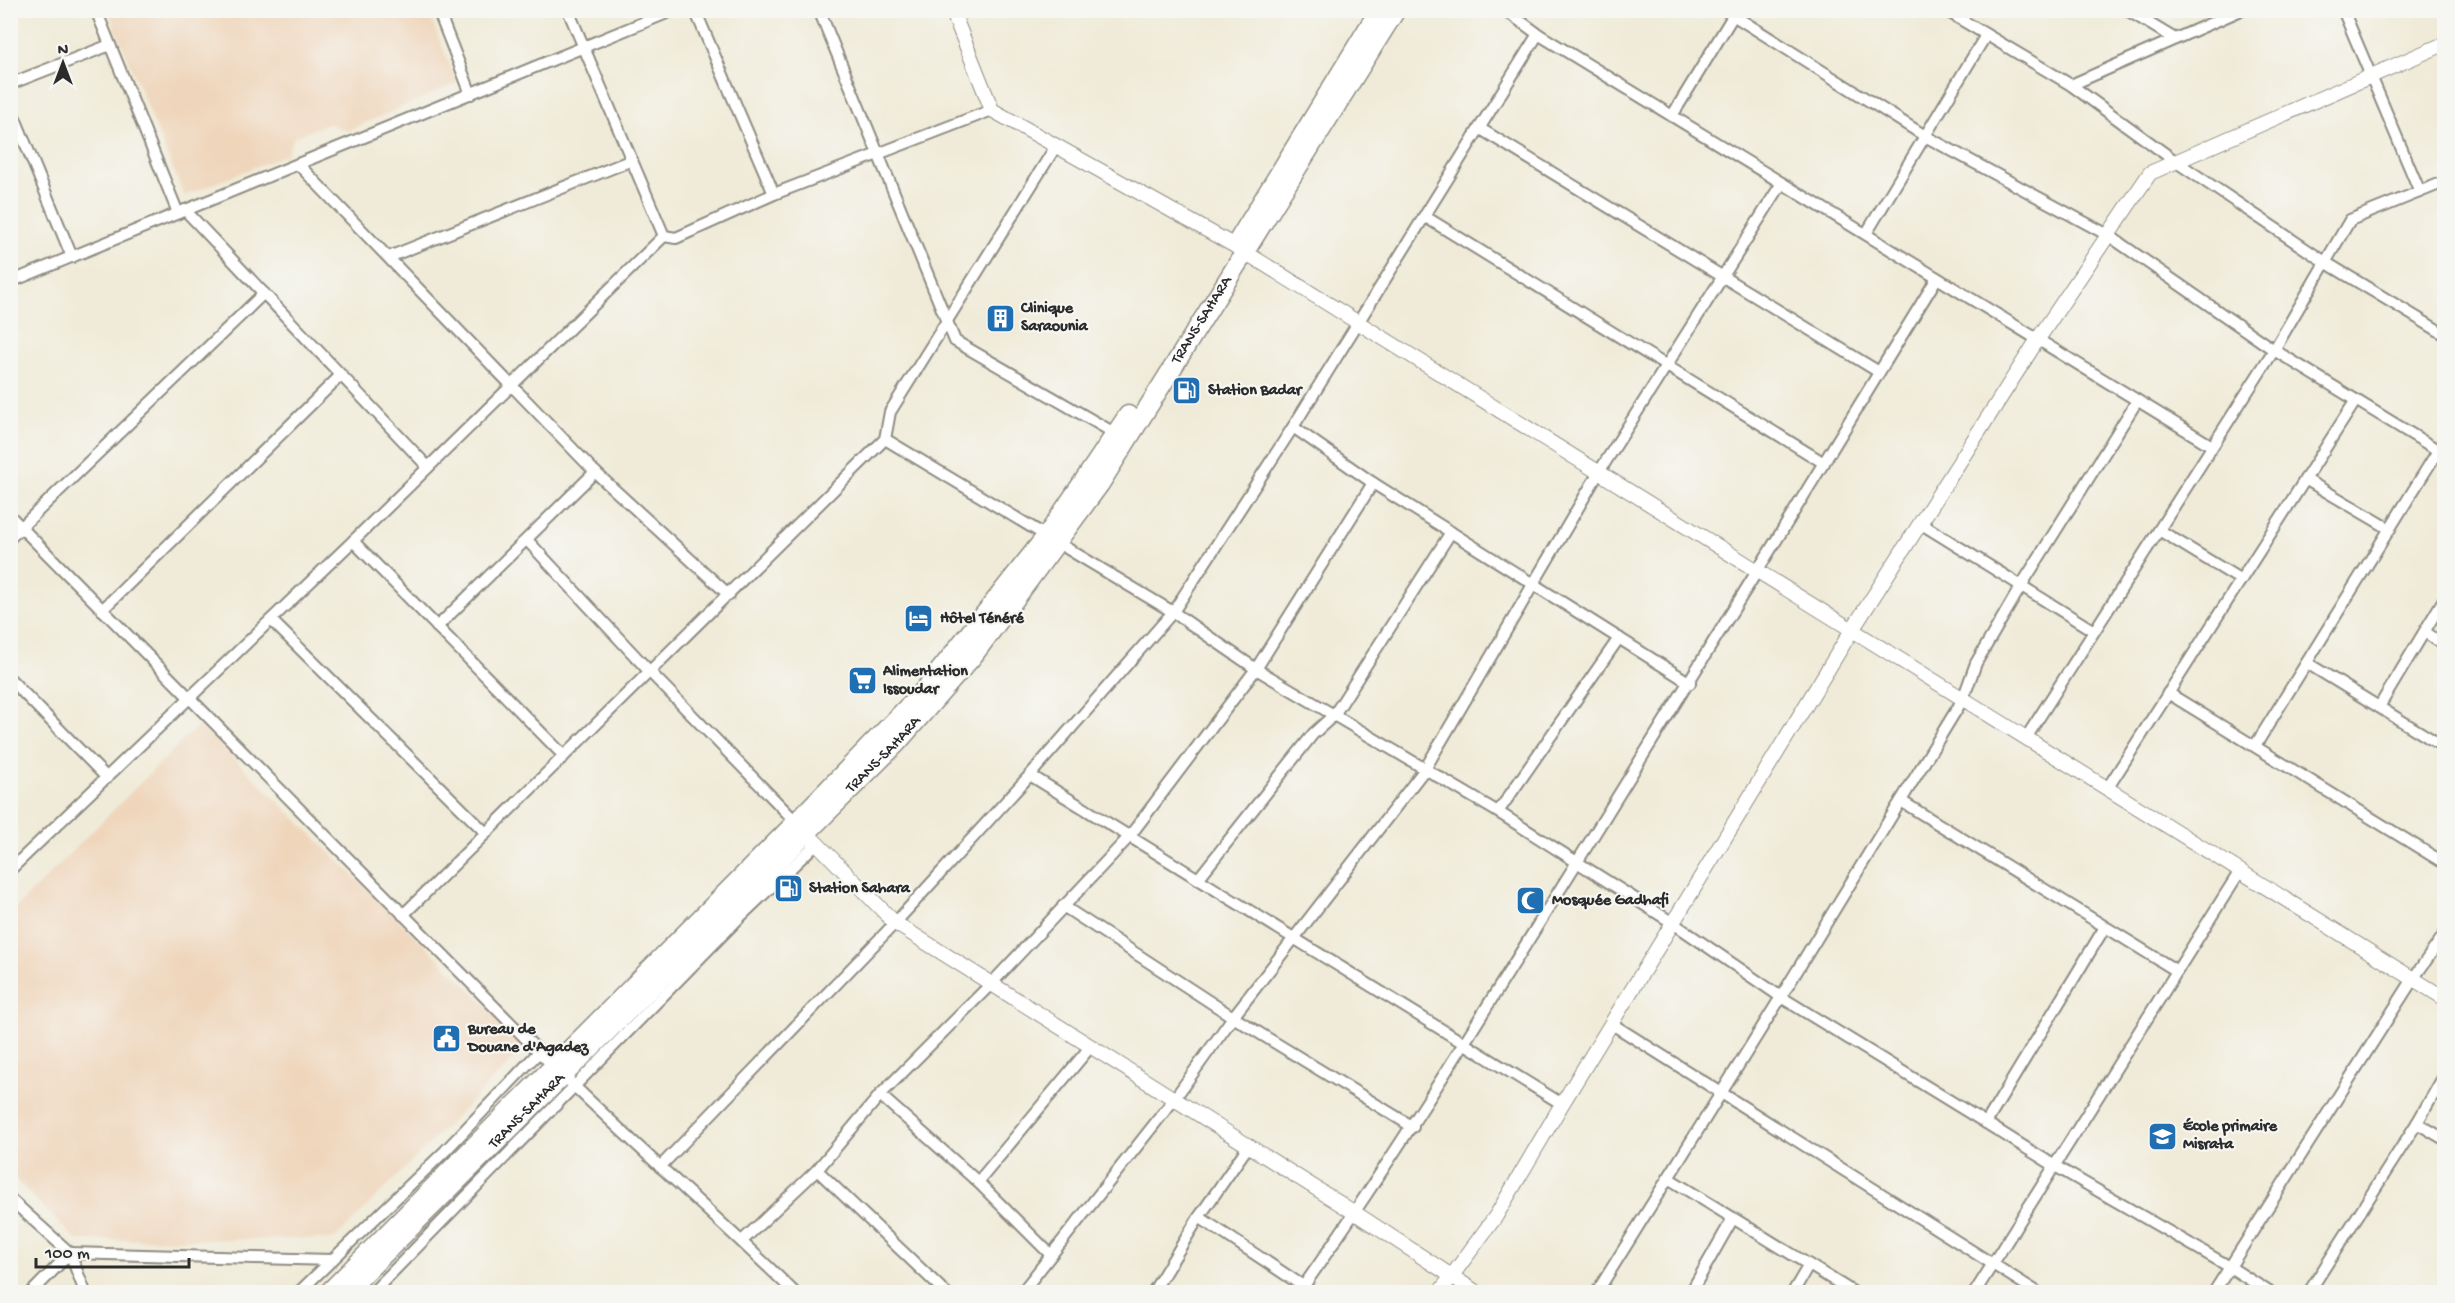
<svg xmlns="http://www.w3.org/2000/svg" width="2455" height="1303" font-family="'Gochi Hand',sans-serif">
  <rect width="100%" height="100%" fill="#f6f6f2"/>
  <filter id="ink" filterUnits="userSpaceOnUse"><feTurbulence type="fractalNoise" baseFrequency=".0167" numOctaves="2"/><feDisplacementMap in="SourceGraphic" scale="12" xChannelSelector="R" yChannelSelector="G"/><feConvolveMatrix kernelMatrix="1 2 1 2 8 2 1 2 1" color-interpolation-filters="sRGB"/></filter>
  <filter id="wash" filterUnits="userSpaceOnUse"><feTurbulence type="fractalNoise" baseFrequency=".008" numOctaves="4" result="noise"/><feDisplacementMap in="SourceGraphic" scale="24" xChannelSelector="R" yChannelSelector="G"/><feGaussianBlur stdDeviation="1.35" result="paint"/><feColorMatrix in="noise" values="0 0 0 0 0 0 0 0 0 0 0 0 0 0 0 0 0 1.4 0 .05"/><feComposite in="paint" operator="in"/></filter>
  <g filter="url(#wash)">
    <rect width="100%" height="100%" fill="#f0ebd8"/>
    <g fill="#efd6bb">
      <path d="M108,11H428L457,83L347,131L329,123L294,137L287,154L184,196Z"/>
      <path d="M199,724L527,1045L335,1239L76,1240L11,1175L10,914Z"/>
    </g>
  </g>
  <g filter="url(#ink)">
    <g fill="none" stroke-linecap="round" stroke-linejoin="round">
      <defs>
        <g id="minor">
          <path d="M96,10L178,213"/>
          <path d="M438,10L471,94"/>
          <path d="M568,10L664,236"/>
          <path d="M695,10L774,194"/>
          <path d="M819,10L955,341L1116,434"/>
          <path d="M1505,10L1538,34L2212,446"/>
          <path d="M1725,10L1925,136L2108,235L2274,350L2444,454"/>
          <path d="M1945,10L2071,85L2175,161L2325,262L2444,334"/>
          <path d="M2127,10L2175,39"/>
          <path d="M2343,10L2420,192"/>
          <path d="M10,84L110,45"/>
          <path d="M2071,85L2241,10"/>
          <path d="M10,106L72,257"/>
          <path d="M1672,116L1736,11"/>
          <path d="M1479,128L1879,372"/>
          <path d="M298,164L595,472L729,595"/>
          <path d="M185,210L428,467"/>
          <path d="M1424,216L1824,463"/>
          <path d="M1866,234L1986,35"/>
          <path d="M664,236L676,238L774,194L992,110"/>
          <path d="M389,257L632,160"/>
          <path d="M10,282L674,10"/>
          <path d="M1293,427L1373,483L1690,683"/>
          <path d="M885,439L1173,612L1256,669L1498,812L1673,923L1781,997L1986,1123L2055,1166L2230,1267L2269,1292"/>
          <path d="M2305,479L2390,529"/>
          <path d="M10,516L553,1066"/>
          <path d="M1920,523L2094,631"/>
          <path d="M2159,530L2241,580"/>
          <path d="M10,538L264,293"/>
          <path d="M527,540L650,672L796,822"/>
          <path d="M353,541L564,756"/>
          <path d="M102,610L341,375"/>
          <path d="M271,620L486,833"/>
          <path d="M437,627L595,472"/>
          <path d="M2425,632L2444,645"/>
          <path d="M2307,663L2444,747"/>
          <path d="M10,679L107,778"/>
          <path d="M2168,693L2444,863"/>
          <path d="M2379,707L2444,599"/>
          <path d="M2026,738L2274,350L2350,220L2444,182"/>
          <path d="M2255,746L2444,441"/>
          <path d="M1030,775L1562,1104"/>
          <path d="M2107,789L2356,400"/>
          <path d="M1901,801L2177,971"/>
          <path d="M1498,812L1619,638"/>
          <path d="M10,870L353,541L664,236"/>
          <path d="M1198,879L1313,734L1334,715L1451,532"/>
          <path d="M1063,906L1233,1017L1413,1127"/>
          <path d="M403,915L885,439L890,412L1056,146"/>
          <path d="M1612,1024L2037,1292"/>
          <path d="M2444,1076L2417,1123L2444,1139"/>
          <path d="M569,1081C643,1153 721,1220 794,1292"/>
          <path d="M880,1095L978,1182L1050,1254"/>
          <path d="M1986,1123L2105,927"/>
          <path d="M660,1167L895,923L1030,775L1173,612L1293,427L1538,34"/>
          <path d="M817,1170L945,1292"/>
          <path d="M1668,1178L1853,1292"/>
          <path d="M978,1182L1091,1046"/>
          <path d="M10,1199L70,1253L85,1292"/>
          <path d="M1199,1217L1312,1292"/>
          <path d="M742,1241L817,1170L880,1095L991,984L1129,837L1256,669L1373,483"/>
          <path d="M1303,1287C1401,1148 1489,1003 1579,859C1700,666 1818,472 1937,278"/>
          <path d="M32,1292L70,1253L332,1260"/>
          <path d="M299,1292L445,1151L539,1052"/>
          <path d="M373,1292L740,917L817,843"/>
          <path d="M1022,1292L1175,1098L1233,1017L1425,769L1599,472L1782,183"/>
          <path d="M1153,1292L1199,1217L1249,1145"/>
          <path d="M1597,1292L1781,997L1963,699L1976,663L2021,586L2137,401"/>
          <path d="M1691,1292L1733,1218"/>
          <path d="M1793,1292L1809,1265"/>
          <path d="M1975,1292L2240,871"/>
          <path d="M2214,1292L2413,979L2444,935"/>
          <path d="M2309,1292L2417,1123"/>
        </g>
        <g id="tertiary">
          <path d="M952,10L992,110L1235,246L2444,998"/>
          <path d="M802,828L895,923L1355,1213L1476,1292"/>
          <path d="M1440,1292L1496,1216L1562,1104L1852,630L2038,339L2150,173L2444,44"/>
        </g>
        <g id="primary">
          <path d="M1239,239L1379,10"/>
          <path d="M329,1292L796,822L925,689L1047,535L1128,415"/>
          <path id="s1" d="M346,1292L897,743L973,656L1100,484L1396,10"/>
        </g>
      </defs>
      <use href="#minor" stroke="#8e8b82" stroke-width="14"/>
      <use href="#tertiary" stroke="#8e8b82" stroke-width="16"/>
      <use href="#primary" stroke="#8e8b82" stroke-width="21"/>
      <use href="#minor" stroke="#fff" stroke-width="10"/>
      <use href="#tertiary" stroke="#fff" stroke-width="14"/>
      <use href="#primary" stroke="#fff" stroke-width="18"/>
    </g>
  </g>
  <defs>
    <symbol id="building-square" viewBox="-11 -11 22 22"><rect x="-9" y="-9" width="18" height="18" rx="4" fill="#1f6fb2" stroke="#f6f6f2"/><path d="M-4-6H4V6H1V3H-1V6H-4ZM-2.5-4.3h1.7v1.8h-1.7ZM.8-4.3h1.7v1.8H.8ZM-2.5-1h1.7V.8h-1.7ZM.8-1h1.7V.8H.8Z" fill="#fff"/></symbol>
    <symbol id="fuel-square" viewBox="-11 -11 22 22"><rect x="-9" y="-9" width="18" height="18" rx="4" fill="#1f6fb2" stroke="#f6f6f2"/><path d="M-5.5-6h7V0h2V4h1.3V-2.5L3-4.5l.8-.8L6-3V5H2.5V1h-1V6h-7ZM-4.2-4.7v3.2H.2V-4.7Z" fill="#fff"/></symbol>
    <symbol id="hotel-square" viewBox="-11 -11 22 22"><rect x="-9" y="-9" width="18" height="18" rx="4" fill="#1f6fb2" stroke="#f6f6f2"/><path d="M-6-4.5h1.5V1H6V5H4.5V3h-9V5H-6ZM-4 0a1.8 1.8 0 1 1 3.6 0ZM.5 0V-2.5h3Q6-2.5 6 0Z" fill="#fff"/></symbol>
    <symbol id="supermarket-square" viewBox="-11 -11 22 22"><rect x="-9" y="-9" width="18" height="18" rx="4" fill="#1f6fb2" stroke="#f6f6f2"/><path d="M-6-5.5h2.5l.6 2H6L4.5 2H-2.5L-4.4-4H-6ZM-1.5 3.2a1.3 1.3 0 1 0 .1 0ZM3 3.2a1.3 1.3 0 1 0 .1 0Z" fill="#fff"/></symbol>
    <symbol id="mosque-square" viewBox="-11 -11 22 22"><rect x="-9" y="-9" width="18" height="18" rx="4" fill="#1f6fb2" stroke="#f6f6f2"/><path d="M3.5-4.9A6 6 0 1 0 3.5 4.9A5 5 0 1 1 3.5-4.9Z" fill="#fff"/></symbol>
    <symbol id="civic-square" viewBox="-11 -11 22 22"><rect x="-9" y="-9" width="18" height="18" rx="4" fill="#1f6fb2" stroke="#f6f6f2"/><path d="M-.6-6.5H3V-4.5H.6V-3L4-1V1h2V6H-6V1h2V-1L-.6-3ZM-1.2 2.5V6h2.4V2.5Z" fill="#fff"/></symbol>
    <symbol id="school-square" viewBox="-11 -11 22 22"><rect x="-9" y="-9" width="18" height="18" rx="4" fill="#1f6fb2" stroke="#f6f6f2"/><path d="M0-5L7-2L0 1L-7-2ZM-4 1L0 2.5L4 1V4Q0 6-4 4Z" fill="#fff"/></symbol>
  </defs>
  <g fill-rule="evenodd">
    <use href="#building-square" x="984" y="302" width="33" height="33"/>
    <use href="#fuel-square" x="1170" y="374" width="33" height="33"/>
    <use href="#hotel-square" x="902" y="602" width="33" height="33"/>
    <use href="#supermarket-square" x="846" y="664" width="33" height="33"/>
    <use href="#fuel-square" x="772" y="872" width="33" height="33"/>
    <use href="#mosque-square" x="1514" y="884" width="33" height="33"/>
    <use href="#civic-square" x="430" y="1022" width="33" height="33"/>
    <use href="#school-square" x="2146" y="1120" width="33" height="33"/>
  </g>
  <g text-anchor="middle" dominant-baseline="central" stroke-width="4.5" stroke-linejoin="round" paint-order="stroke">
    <g font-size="16" font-weight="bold" fill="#2b2b2b" stroke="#f6f6f2" text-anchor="start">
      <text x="1021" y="309">Clinique<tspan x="1021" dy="18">Saraounia</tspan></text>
      <text x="1208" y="391">Station Badar</text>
      <text x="940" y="619">Hôtel Ténéré</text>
      <text x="883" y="672">Alimentation<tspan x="883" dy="18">Issoudar</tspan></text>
      <text x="809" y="889">Station Sahara</text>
      <text x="1552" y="901">Mosquée Gadhafi</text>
      <text x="468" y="1030">Bureau de<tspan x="468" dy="18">Douane d'Agadez</tspan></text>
      <text x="2183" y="1127">École primaire<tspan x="2183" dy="18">Misrata</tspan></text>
    </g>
    <g font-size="16" fill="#2b2b2b" stroke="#f6f6f2">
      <text stroke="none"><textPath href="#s1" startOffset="1300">TRANS-SAHARA</textPath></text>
      <text stroke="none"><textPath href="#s1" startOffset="760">TRANS-SAHARA</textPath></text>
      <text stroke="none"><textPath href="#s1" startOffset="256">TRANS-SAHARA</textPath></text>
    </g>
  </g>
  <rect width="2455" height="1303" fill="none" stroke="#f6f6f2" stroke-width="36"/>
  <g transform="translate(63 63)" stroke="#f6f6f2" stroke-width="4.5" paint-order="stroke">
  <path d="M0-4.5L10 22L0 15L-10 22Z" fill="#2b2b2b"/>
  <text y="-9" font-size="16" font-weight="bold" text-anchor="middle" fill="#2b2b2b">N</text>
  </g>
  <path d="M36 1258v9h153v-9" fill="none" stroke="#2b2b2b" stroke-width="3"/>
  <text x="45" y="1258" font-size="18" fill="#2b2b2b" stroke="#f6f6f2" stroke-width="4.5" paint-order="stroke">100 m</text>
</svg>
